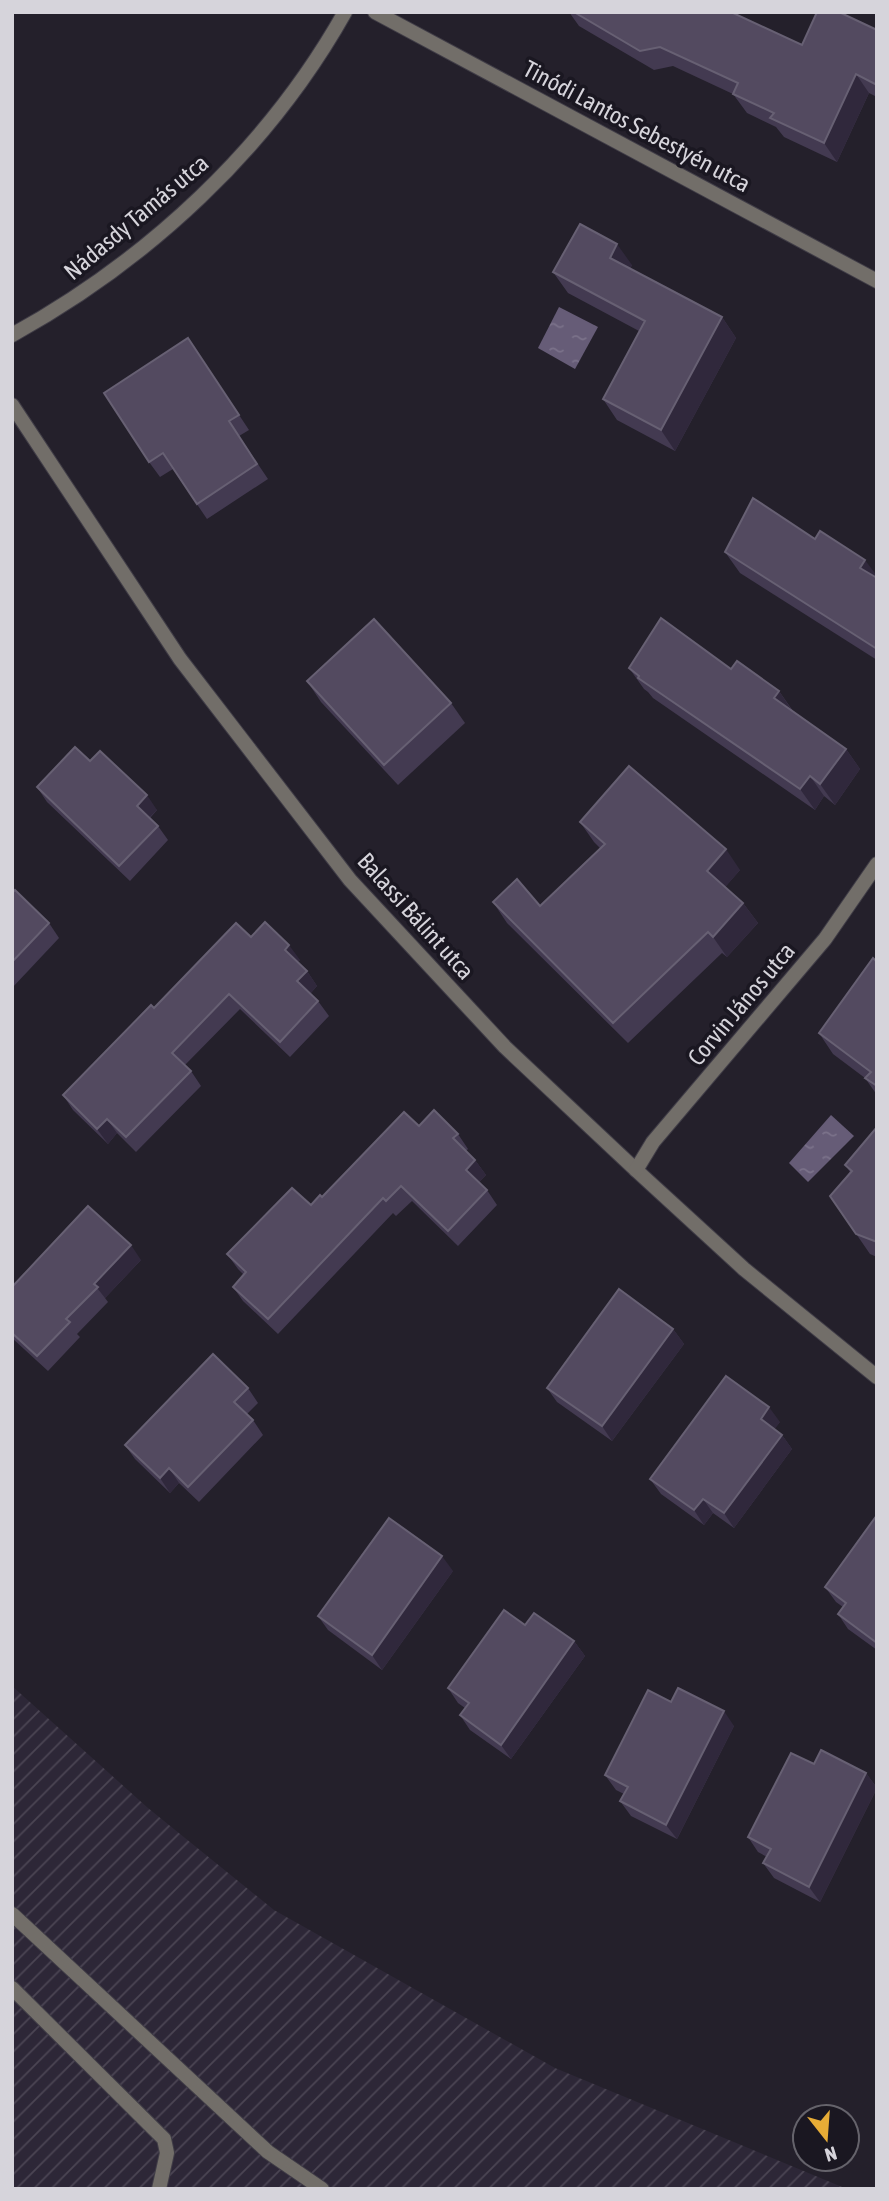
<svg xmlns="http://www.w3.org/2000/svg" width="889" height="2201" font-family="'Asap Condensed',sans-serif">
  <defs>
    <pattern id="industrial-furrows" width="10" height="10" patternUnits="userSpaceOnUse" patternTransform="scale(1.75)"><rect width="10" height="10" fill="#2d2737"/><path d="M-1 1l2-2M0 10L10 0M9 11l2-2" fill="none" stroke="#4b4553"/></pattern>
    <pattern id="water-ripples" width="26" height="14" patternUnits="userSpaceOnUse" patternTransform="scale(1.75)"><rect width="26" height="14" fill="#665c77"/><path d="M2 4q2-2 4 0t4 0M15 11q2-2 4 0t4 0" fill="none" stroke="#7b728a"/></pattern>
  </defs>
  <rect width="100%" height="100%" fill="#24202b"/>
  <path fill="url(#industrial-furrows)" d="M12,1686L148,1808L274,1910L555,2068L847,2189H12Z"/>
  <g fill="url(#water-ripples)">
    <path d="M559,307L598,327L575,369L538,348Z"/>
    <path d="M831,1115L854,1136L808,1182L789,1163Z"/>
  </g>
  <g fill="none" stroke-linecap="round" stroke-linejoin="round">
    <defs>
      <g id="service">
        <path d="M12,1914L268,2152L322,2189"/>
        <path d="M12,1988L164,2139L167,2153L159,2189"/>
      </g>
      <g id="minor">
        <path d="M375,12L877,281"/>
        <path d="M12,335C148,260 268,149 345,12"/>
        <path d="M12,405L180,659L350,880L505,1047L636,1170L744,1269L877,1377"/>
        <path d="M636,1170L653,1142L825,939L877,864"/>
      </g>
    </defs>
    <use href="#service" stroke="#403d47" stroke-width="16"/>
    <use href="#minor" stroke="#403d47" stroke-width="16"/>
    <use href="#service" stroke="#726e69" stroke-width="14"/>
    <use href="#minor" stroke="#726e69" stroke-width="14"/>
  </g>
  <g fill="#433a51">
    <path d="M569,12H731L802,45L877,30V97L869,93L837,162L784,137L776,127L747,113L733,94L673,66L654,70L579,26Z"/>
    <path d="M632,265L630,269L722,317L736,338L675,451L617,420L603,399L639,331L568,293L553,272Z"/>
    <path d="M198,353L249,430L239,436L268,479L207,519L173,469L160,477L149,462Z"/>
    <path d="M815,539L877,576V660L740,573L725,552Z"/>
    <path d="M629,668L731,669L779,691L793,711L846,749L860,769L835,805L824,796L815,810L653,698L648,692L644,689Z"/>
    <path d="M307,681L451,703L465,723L398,785L321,702Z"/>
    <path d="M90,761L157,810L150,818L158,826L168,840L130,881L47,802L37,787Z"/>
    <path d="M580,822L740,870L725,887L743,903L758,923L727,957L722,953L628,1043L507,923L493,902L540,906L600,848L594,842Z"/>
    <path d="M12,893L49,923L59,938L12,988Z"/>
    <path d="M251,937L300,960L297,962L307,971L317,986L310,994L318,1001L329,1016L290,1057L240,1009L185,1065L191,1071L201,1086L136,1152L117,1133L108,1144L73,1110L63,1095L154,1008Z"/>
    <path d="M877,962V1095L865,1078L833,1054L819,1033Z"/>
    <path d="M419,1126L458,1134L468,1149L466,1151L475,1160L486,1175L479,1182L487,1190L497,1205L458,1246L412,1201L396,1216L393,1213L278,1334L243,1301L233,1287L244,1275L238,1269L227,1254L311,1205Z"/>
    <path d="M877,1127V1257L870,1254L830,1196L850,1172L845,1165Z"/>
    <path d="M141,1260L105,1298L108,1302L77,1334L80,1337L48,1371L12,1338V1287Z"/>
    <path d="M673,1329L684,1344L612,1441L557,1402L547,1388Z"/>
    <path d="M248,1388L258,1403L247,1414L253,1420L263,1435L199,1502L179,1483L170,1493L135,1459L125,1445Z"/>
    <path d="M780,1422L774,1429L782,1435L792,1449L734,1528L713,1513L704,1525L661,1494L650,1479Z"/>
    <path d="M877,1515V1650L848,1629L838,1614L843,1607L836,1602L825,1587Z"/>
    <path d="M453,1571L382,1670L328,1630L318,1616Z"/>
    <path d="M525,1625L574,1641L585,1656L511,1759L470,1730L460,1715L465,1708L458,1703L448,1688Z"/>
    <path d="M671,1702L734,1726L677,1839L631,1816L620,1801L624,1794L616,1790L605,1775Z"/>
    <path d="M814,1764L866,1773L877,1788L820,1902L774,1878L763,1863L767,1857L758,1852L748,1837Z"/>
  </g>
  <g fill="#30283c">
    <path d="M856,74L869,93L837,162L824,143Z"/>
    <path d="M617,244L632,265L624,279L610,258Z"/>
    <path d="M722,317L736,338L675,451L661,430Z"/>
    <path d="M865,560L877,576V585L860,568Z"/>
    <path d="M779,691L793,712L774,698Z"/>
    <path d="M846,749L860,769L835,805L820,784Z"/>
    <path d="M810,776L824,796L815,810L800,789Z"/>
    <path d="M147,795L157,810L147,820L137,806Z"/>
    <path d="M726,849L740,870L721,892L707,871Z"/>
    <path d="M743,903L758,923L727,957L713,937Z"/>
    <path d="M289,945L300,960L295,965L285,950Z"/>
    <path d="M307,971L317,986L308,996L297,981Z"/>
    <path d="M107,1119L117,1133L108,1144L97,1129Z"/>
    <path d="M475,1160L486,1175L476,1185L466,1170Z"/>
    <path d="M131,1245L141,1260L105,1298L94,1284Z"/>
    <path d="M673,1329L684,1344L612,1441L602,1426Z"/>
    <path d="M769,1407L780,1422L771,1434L761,1419Z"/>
    <path d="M782,1435L792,1449L734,1528L724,1513Z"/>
    <path d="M169,1468L179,1483L170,1493L160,1478Z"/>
    <path d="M703,1499L713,1513L704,1525L694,1510Z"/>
    <path d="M442,1556L453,1571L382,1670L372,1655Z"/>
    <path d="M574,1641L585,1656L511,1759L501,1745Z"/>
    <path d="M724,1711L734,1726L677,1839L666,1825Z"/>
    <path d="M866,1773L877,1788L820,1902L809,1887Z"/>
  </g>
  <g fill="#534a60" stroke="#676073" stroke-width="2">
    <path d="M574,12H731L802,45L817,12H839L877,30V85L856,74L824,143L770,118L774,113L733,94L738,83L660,47L640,51Z"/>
    <path d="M580,224L617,244L610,258L722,317L661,430L603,399L645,321L553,272Z"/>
    <path d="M188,338L239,415L229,421L257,464L197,504L163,453L149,462L104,393Z"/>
    <path d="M753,498L815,539L820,531L865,560L860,568L877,578V649L725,552Z"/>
    <path d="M661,618L731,669L737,661L779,691L774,698L846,749L820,784L810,776L800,789L638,678L639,676L629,668Z"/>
    <path d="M374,619L451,703L384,765L307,681Z"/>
    <path d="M75,747L90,761L100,751L147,795L137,806L158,826L119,866L37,787Z"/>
    <path d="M629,766L726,849L707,871L743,903L713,937L708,932L613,1023L493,902L517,879L540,906L605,844L580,822Z"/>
    <path d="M15,890L49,923L12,962V893Z"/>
    <path d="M265,922L289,945L285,950L307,971L297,981L318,1001L280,1042L229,994L172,1053L191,1071L126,1137L107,1119L97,1129L63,1095L151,1005L154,1008L236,923L251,937Z"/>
    <path d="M873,958L877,962V1086L865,1078L871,1072L819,1033Z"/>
    <path d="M434,1110L458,1134L453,1138L475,1160L466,1170L487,1190L448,1231L401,1186L386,1201L383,1198L268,1319L233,1287L246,1272L227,1254L292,1188L311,1205L320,1195L322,1197L404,1112L419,1126Z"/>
    <path d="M877,1127V1242L856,1234L830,1196L852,1171L845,1165Z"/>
    <path d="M88,1206L131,1245L94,1284L98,1287L66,1319L70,1322L37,1356L12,1333V1287Z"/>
    <path d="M619,1289L673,1329L602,1426L547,1388Z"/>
    <path d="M213,1354L248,1388L234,1402L253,1420L188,1487L169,1468L160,1478L125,1445Z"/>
    <path d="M726,1376L769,1407L761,1419L782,1435L724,1513L703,1499L694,1510L650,1479Z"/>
    <path d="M877,1515V1643L838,1614L846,1603L825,1587Z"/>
    <path d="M389,1518L442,1556L372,1655L318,1616Z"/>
    <path d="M504,1610L525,1625L534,1613L574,1641L501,1745L460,1715L469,1703L448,1688Z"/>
    <path d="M678,1688L724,1711L666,1825L620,1801L628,1787L605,1775L648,1690L671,1702Z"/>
    <path d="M821,1750L866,1773L809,1887L763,1863L771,1849L748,1837L791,1753L814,1764Z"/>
  </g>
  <g text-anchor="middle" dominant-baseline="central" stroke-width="7" stroke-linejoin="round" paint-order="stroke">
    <g font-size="24" fill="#d6d4db" stroke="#1a1721">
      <text transform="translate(637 126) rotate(28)">Tinódi Lantos Sebestyén utca</text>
      <text transform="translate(136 217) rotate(-40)">Nádasdy Tamás utca</text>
      <text transform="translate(416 916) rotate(48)">Balassi Bálint utca</text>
      <text transform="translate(741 1004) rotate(-50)">Corvin János utca</text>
    </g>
  </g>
  <rect width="889" height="2201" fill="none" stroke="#d6d4db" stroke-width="28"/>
  <g transform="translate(826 2138) rotate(163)"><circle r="33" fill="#1a1721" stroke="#65636b" stroke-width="2"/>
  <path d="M0-5L12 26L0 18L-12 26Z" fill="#e7ac36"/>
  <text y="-10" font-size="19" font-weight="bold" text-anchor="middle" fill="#d6d4db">N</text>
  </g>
</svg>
